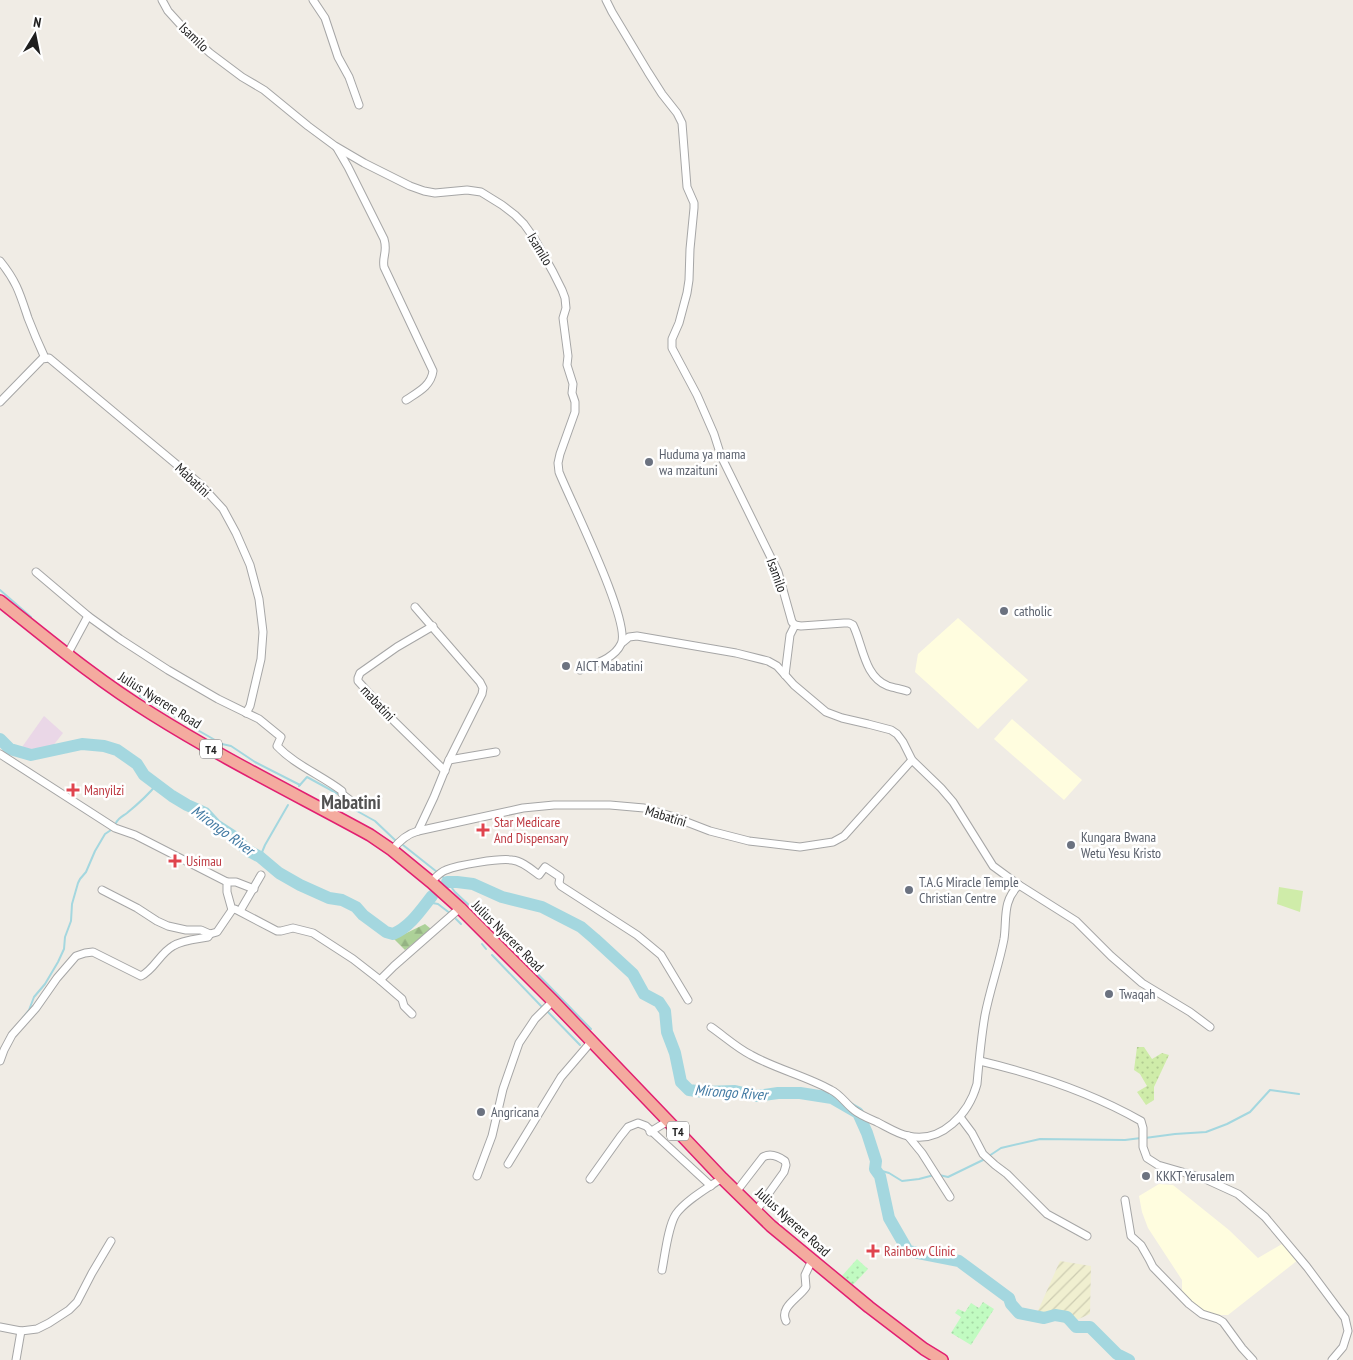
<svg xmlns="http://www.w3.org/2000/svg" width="1353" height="1360" font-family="'PT Sans Narrow',sans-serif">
  <defs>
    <pattern id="farmland-furrows" width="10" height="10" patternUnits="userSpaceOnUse" patternTransform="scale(1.25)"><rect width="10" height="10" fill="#f0efd0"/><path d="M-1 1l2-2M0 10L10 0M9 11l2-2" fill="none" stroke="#cdccb2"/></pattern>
    <pattern id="forest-firs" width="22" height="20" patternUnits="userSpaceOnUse" patternTransform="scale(1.25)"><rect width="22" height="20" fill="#add198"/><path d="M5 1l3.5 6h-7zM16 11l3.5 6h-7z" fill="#94b383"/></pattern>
    <pattern id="park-dots" width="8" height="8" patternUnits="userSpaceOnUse" patternTransform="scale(1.25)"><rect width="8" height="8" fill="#c1fbc1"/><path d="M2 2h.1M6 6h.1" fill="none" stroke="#a5d7a5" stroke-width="1.8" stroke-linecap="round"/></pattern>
    <pattern id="garden-dots" width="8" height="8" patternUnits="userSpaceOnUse" patternTransform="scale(1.25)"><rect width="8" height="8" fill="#cfeca9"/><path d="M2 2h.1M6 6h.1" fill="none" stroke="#b1ca91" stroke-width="1.8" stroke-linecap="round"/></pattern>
  </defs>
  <rect width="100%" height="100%" fill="#f0ece5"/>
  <path fill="#ead7e7" d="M44,716L63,733L52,747L20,750Z"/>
  <g fill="#fffddf">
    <path d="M958,618L1028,680L978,729L915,672L918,654Z"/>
    <path d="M1012,719L1082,780L1064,800L994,739Z"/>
    <path d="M1159,1184L1173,1185L1229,1230L1258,1258L1282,1244L1298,1260L1228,1315H1205L1182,1293V1280L1148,1228L1142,1212L1139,1196Z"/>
  </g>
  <path fill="url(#farmland-furrows)" d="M1060,1261L1091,1266L1090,1314L1067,1324L1037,1313Z"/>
  <path fill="#cfeca9" d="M1279,887L1303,891L1300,912L1277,904Z"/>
  <path fill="url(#forest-firs)" d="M425,924L431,929L405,950L394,939Z"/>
  <g fill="url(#park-dots)">
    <path d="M857,1259L868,1269L852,1286L841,1277Z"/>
    <path d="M983,1302L994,1309L971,1345L951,1333L961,1317L955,1313L958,1309L965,1312L971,1303L979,1308Z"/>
  </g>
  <path fill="url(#garden-dots)" d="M1137,1047H1144L1152,1059L1162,1053L1169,1055L1154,1087V1100L1146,1105L1137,1092L1147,1086L1140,1074L1134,1070Z"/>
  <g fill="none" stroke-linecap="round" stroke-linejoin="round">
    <g stroke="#a4d7df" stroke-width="2">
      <path d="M0,590L31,617"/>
      <path d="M140,696L194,728L222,744L231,746L255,762L300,785"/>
      <path d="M299,786L307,777L340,795"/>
      <path d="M345,800L348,806L375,821L395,840"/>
      <path d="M116,823C118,818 123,816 127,813C138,804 148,795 157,784"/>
      <path d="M403,845L437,872"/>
      <path d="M260,857L265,845L288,805"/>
      <path d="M440,875L449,881"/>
      <path d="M452,882V888L455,892L489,924L591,1029"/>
      <path d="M427,902L438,904L451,914"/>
      <path d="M456,919L461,924"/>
      <path d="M482,944L486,949"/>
      <path d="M492,955L543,1008"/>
      <path d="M547,1011L580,1045"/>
      <path d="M22,1019L29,1010L34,997L45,984L58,962L64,949L65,937L71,921L72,904L78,883L80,879L86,872L95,851L105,834L111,830"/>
      <path d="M1145,1138L1175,1134L1206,1132L1227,1124L1250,1112L1270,1090L1299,1094"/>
      <path d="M989,1156L1001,1148L1040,1139L1125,1140L1141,1138"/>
      <path d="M875,1169L889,1173L902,1181L919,1179L934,1175"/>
      <path d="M939,1175L948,1177L985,1159"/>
    </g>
    <g stroke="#a4d7df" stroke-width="12">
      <path d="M0,739L10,749L31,755L82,744L104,746L117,750L137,764L144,775L172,796L187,805L205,813L216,825L233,836L247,850L260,857L279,873L300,885L329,898L342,900L356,907L363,915L386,932L393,934C410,927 421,910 432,896"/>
      <path d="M447,882H457L473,884L502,897L542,907L581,927L595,939L633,974L644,994L659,1002L665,1011L667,1032L675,1053L681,1082L689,1090L704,1092L735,1091L757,1096L778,1093H800L832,1098L858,1113L867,1133L876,1161L875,1169L880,1176L889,1218L908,1251L959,1261L1009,1298L1011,1304L1019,1313L1044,1318L1055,1315L1067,1317L1076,1327H1090L1117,1354L1129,1360"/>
    </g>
    <defs>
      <g id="minor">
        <path d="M162,0L168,11L188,33L210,53L242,77L264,90L308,126L335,146L364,163L410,186L424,191L435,193L467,190L481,192L502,205L515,215L524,224L534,238L553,272L562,290L565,298L566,308L563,318L568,356L567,365L573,384L572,393L575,402V412L560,454L558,463L559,472C570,500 632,623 621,644C614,659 594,664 580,670"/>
        <path d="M313,0L325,18L338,57L349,77L359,105"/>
        <path d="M606,0L612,12L648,72L662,94L677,113L682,123L687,187L694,203V208L690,249L689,280L687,293L679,323L672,339V348L697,395L714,434L721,456L778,572L792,622L795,625L801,626L844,623H849L853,625C863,645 864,677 888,686C894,688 901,689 907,691"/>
        <path d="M337,148L348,167L384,239C388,252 382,256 384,267L433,371C431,386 418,392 406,400"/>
        <path d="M0,261C17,282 20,294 28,318C33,331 39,345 45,358"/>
        <path d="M0,402L42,359L49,358L200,484L223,509L236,533L250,565L259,599L263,632L261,659L250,706L246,713"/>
        <path d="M36,572L88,616L120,639L168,670L218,699L259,719L281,737L277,746C295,765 321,775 342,791V794L350,800"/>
        <path d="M415,607L480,682L483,688L482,694L449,760L434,797L418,831"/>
        <path d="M433,626L397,647L360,673L358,678V681L394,721L445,771"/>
        <path d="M623,642L629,637L637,636L736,653L768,661L777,666L794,685L826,712L842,718L868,724L891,730L897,734L903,742L912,760L941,788L953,802L993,866L1019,885L1076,921L1111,956L1142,983L1190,1012L1210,1027"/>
        <path d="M67,655L88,616"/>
        <path d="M785,675L790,635L795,625"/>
        <path d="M0,754L115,828L135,835L227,882V892L232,910"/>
        <path d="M449,760L496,752"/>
        <path d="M392,850C400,840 407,834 418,831L523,808L554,805H610L644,808L671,816L710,831L749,841L800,847L833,842L844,836L912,760"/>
        <path d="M227,882H236L254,889"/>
        <path d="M431,882C436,877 440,872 446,870C458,865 499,858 512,860C522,861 531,869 539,875L545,867L560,877L559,883L561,886L637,935L661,955L688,1000"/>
        <path d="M102,890L137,908L157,921L168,926L186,930H201L210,934L217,932L232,910L235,909L277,931H281L293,928L313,933L353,959L380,980L402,999L404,1006L412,1014"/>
        <path d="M240,911L261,875"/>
        <path d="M380,980L394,966L460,908"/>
        <path d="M711,1027C724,1036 737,1048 751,1055C776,1069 806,1076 831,1090C840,1094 846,1104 854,1110C860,1115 870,1119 877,1122C887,1127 898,1134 908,1136C942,1144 969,1113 977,1084C979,1061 981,1038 985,1015C990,989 999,965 1004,939C1007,919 1002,901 1019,885"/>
        <path d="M0,1061L4,1050L12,1035L36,1008L57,978L76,956L85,953L93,952L141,976C154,970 160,953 173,946C182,940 197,939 208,937L210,934"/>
        <path d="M980,1061C1035,1074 1092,1093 1141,1121L1143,1128V1147L1147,1158L1158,1165L1203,1178L1238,1194L1265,1217L1307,1267L1345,1318L1348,1331L1343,1347L1332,1360"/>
        <path d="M960,1117L972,1133L983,1154L995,1165L1007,1174L1047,1214L1087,1236"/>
        <path d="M650,1132L668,1121"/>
        <path d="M908,1136L922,1153L950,1197"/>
        <path d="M508,1164L561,1077L591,1042"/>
        <path d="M477,1176L492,1136L503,1089L519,1043L535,1019L553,1001"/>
        <path d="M590,1179L620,1137L628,1127L638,1123L646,1126L711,1186"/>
        <path d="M736,1192L763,1157C770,1153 778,1156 785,1161L786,1165L784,1172L756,1211"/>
        <path d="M1125,1200L1131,1236L1141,1245L1149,1259L1153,1267L1189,1304L1202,1314L1218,1319L1223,1322L1242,1348L1253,1360"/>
        <path d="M662,1270C665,1255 668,1226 676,1214C686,1200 708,1188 722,1178"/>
        <path d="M786,1321C779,1307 799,1298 806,1287L805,1275L812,1260"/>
        <path d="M0,1327L21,1331L37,1329L49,1323L69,1310L77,1302L92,1273L111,1241"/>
        <path d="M16,1360L21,1331"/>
      </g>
      <path id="trunk" d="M0,601C49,640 98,681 152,714C222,758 297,795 370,835L392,850L431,882L460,908L553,1001L668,1121L722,1178L771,1226L869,1307L924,1349L942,1360"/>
    </defs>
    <use href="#minor" stroke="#a6a6a6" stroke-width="9"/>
    <use href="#trunk" stroke="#e21f71" stroke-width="14"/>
    <use href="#minor" stroke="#fff" stroke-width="7"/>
    <use href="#trunk" stroke="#f4ab9f" stroke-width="11"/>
  </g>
  <g fill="#6b7280" stroke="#fff" stroke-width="2">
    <circle cx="649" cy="462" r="5"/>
    <circle cx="1004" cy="611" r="5"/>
    <circle cx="566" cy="666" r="5"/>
    <circle cx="1071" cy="845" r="5"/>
    <circle cx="909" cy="890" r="5"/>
    <circle cx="1109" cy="994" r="5"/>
    <circle cx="481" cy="1112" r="5"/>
    <circle cx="1146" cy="1176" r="5"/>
  </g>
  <g fill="#e0444e" stroke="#fff" stroke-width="2">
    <path d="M70.5 782.5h5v5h5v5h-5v5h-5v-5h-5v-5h5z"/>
    <path d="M480.5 822.5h5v5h5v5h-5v5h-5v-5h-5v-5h5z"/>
    <path d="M172.5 853.5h5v5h5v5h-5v5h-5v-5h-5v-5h5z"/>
    <path d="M870.5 1243.5h5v5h5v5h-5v5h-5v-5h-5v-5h5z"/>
  </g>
  <g text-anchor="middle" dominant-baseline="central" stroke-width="5" stroke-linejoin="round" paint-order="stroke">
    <g fill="#fff" stroke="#626262" stroke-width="1">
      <rect x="200" y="739.5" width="22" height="19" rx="4"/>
      <rect x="667" y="1121.5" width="22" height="19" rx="4"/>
    </g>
    <g font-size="12" font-weight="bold" fill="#1f1f1f">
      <text x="211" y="749">T4</text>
      <text x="678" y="1131">T4</text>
    </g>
    <g font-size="14" fill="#1f1f1f" stroke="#fff">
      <text transform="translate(194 37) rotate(44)">Isamilo</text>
      <text transform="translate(540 249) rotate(59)">Isamilo</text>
      <text transform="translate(193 480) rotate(43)">Mabatini</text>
      <text transform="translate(777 575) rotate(70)">Isamilo</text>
      <text transform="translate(160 700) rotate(32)">Julius Nyerere Road</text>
      <text transform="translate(378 703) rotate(47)">mabatini</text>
      <text transform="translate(666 816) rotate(17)">Mabatini</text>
      <text transform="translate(508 936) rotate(45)">Julius Nyerere Road</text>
      <text transform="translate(793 1222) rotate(42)">Julius Nyerere Road</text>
    </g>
    <g font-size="14" fill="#5b616d" stroke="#fff" text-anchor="start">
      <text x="659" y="454">Huduma ya mama<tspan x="659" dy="16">wa mzaituni</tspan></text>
      <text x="1014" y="611">catholic</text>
      <text x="576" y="666">AICT Mabatini</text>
      <text x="1081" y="837">Kungara Bwana<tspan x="1081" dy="16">Wetu Yesu Kristo</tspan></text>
      <text x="919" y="882">T.A.G Miracle Temple<tspan x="919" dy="16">Christian Centre</tspan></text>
      <text x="1119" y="994">Twaqah</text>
      <text x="491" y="1112">Angricana</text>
      <text x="1156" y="1176">KKKT Yerusalem</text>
    </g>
    <g font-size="14" fill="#be3a42" stroke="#fff" text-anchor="start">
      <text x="84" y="790">Manyilzi</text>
      <text x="494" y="822">Star Medicare<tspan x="494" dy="16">And Dispensary</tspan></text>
      <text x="186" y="861">Usimau</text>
      <text x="884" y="1251">Rainbow Clinic</text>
    </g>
    <g font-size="15" font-style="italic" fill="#427aa3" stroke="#fff">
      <text transform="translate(223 830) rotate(36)">Mirongo River</text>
      <text transform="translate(731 1092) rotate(4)">Mirongo River</text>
    </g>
    <g font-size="19" font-weight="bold" fill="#525252" stroke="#fff">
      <text x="351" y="802">Mabatini</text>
    </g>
  </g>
  <g transform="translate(35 35) rotate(10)" stroke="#ffffff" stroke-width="4" paint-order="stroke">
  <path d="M0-4L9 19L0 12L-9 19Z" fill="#1f1f1f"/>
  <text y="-8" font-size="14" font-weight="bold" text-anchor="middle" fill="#1f1f1f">N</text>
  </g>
</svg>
